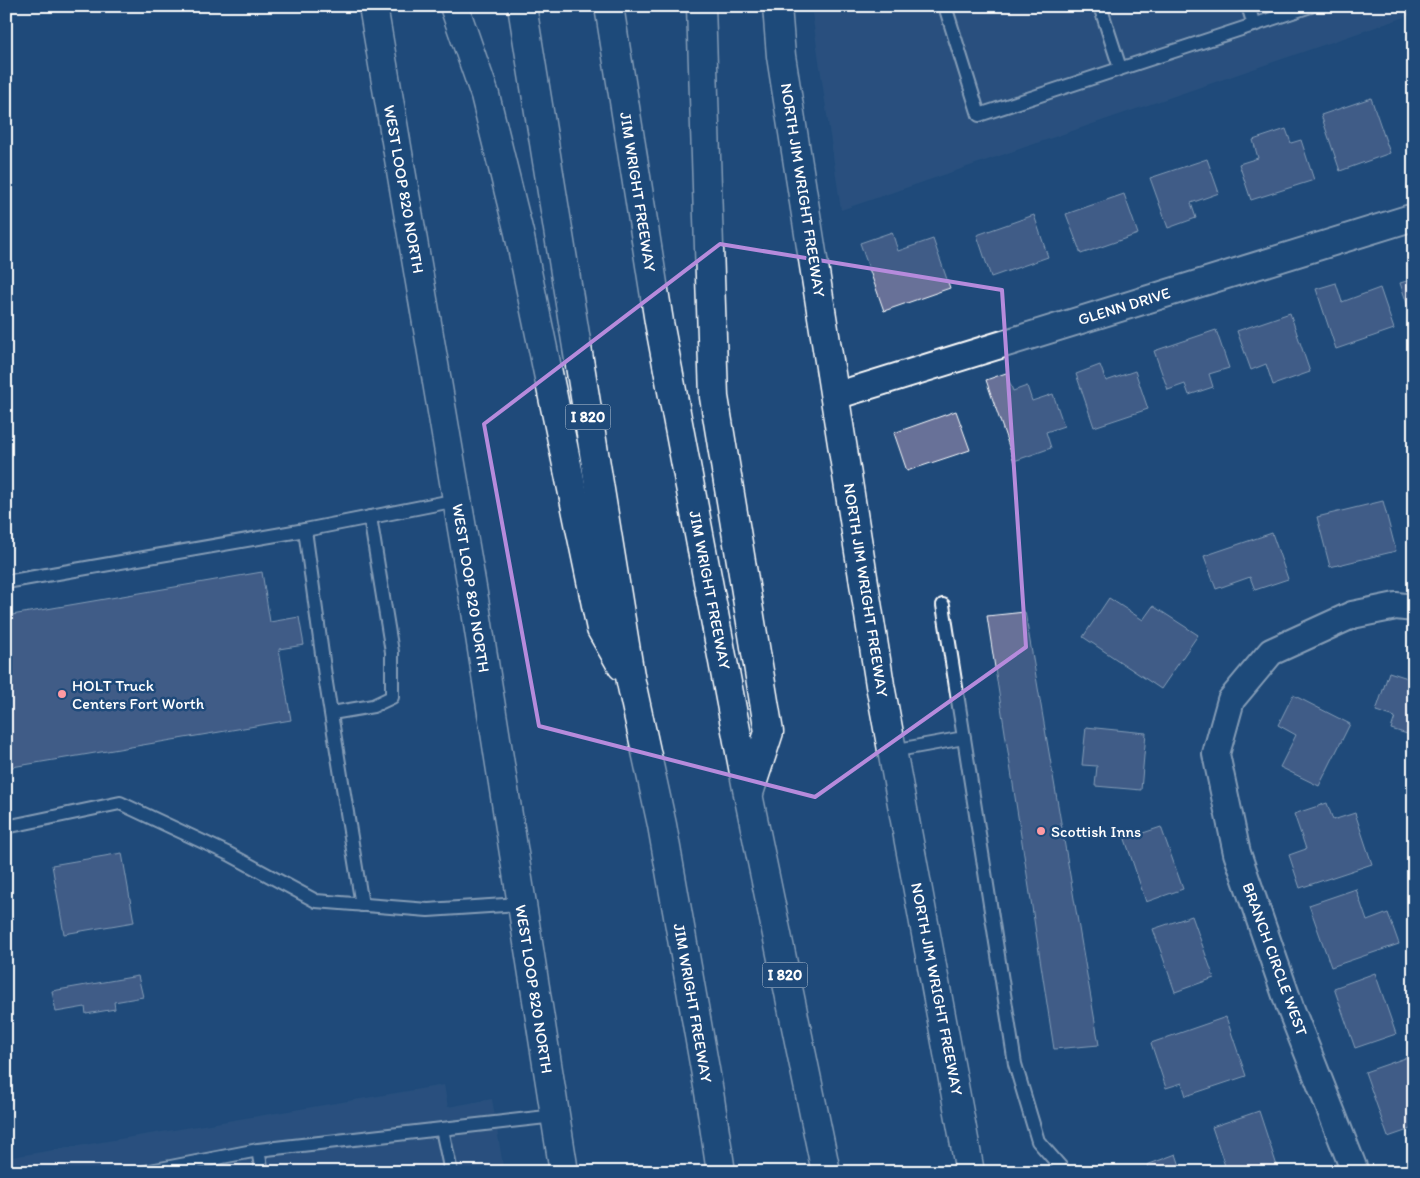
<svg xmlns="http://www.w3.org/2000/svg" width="1420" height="1178" font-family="Itim,sans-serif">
  <rect width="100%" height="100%" fill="#1f4a7a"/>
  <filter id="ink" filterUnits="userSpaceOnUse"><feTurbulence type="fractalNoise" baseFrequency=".02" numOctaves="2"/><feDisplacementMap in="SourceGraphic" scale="10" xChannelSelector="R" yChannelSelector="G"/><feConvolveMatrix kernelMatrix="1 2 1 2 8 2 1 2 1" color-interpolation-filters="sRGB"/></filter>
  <g filter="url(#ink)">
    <g fill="#355683">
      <path d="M811,6H1414V14L841,210Z"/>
      <path d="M444,1085L448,1107L492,1099L504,1172H6V1158Z"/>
    </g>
    <g fill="#687198" stroke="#fff">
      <path d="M1371,98L1390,153L1340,171L1321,115Z"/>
      <path d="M1286,129L1291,143L1301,140L1314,180L1251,200L1239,164L1258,158L1253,140Z"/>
      <path d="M1207,159L1219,193L1191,203L1196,218L1168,228L1150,178Z"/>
      <path d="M1124,194L1138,234L1081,254L1066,214Z"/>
      <path d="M1034,215L1048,257L991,277L977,235Z"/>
      <path d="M892,232L898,251L933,239L950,288L884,311L860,243Z"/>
      <path d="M1414,279V324L1400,283Z"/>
      <path d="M1336,283L1342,302L1380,288L1394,329L1336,349L1316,289Z"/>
      <path d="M1290,313L1310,372L1273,385L1266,364L1251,370L1237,331Z"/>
      <path d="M1216,330L1229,368L1209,374L1213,387L1189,395L1185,384L1168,390L1154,351Z"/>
      <path d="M1100,365L1106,381L1135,371L1148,409L1094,427L1076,374Z"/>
      <path d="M1006,373L1013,391L1027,386L1032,401L1053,394L1064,426L1046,432L1051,448L1014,461L986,380Z"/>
      <path d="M956,411L970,450L907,471L894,433Z"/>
      <path d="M1383,501L1396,551L1330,567L1317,517Z"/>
      <path d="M1272,533L1288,579L1255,590L1250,577L1216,589L1204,556Z"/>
      <path d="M262,572L270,622L299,617L304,645L279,649L291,720L6,768V616Z"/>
      <path d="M1109,598L1143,620L1153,606L1198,635L1161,689L1083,637Z"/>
      <path d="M1025,612L1099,1045L1054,1049L987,616Z"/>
      <path d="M1389,672L1414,680V736L1391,729L1395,717L1376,711Z"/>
      <path d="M1293,695L1350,724L1319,786L1280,767L1296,735L1278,725Z"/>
      <path d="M1086,727L1146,733L1141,790L1095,786L1097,766L1082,765Z"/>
      <path d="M1327,803L1333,820L1355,813L1372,864L1300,888L1289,855L1306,849L1294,814Z"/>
      <path d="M1161,827L1183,889L1146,902L1125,839Z"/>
      <path d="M122,853L134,922L64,934L52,865Z"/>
      <path d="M1356,889L1367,921L1388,913L1399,944L1331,967L1309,905Z"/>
      <path d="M1192,916L1214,978L1175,992L1153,929Z"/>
      <path d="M1375,973L1396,1034L1355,1048L1334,988Z"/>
      <path d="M138,976L143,997L114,1002L115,1009L86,1014L85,1007L56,1012L52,991Z"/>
      <path d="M1226,1017L1246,1076L1186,1096L1182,1083L1166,1088L1151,1043Z"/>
      <path d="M1414,1055V1128L1388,1137L1365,1072Z"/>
      <path d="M1259,1111L1279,1172H1227L1212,1127Z"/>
      <path d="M1176,1154L1182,1172H1149L1147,1165Z"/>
    </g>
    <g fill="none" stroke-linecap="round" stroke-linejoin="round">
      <defs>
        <g id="service">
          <path d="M945,6L979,115L1311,6"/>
          <path d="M1100,6L1120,68"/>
          <path d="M1248,6L1254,25"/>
          <path d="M305,530L326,683L362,905"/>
          <path d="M6,582L305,530L457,500"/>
          <path d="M332,713L373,706L392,697V652L370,517"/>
          <path d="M964,738L1015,1064L1038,1141L1065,1172"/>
          <path d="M892,751L964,738L943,605"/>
          <path d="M6,827L120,803L229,854L316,901L428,910L520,904"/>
          <path d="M442,1129L451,1172"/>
          <path d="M258,1150L262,1172"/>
          <path d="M145,1172L258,1150L555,1116"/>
        </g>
        <g id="minor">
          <path d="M835,396L1414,217"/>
          <path d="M1355,1172L1290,1007L1237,853L1216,754L1231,700L1271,652L1352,615L1396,606L1414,608"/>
        </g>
        <g id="secondary">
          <path d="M373,6L475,605L564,1172"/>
          <path d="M777,6L781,56L880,685L970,1172"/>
        </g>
        <g id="motorway">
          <path d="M454,6L485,95L519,233L601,629L622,666"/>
          <path d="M522,6L631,682L662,825L709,1092L721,1172"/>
          <path d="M609,6L659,322L748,794L826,1172"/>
          <path d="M701,6L714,397L769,732L749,793"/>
        </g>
      </defs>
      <use href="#service" stroke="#fff" stroke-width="16"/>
      <use href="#minor" stroke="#fff" stroke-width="30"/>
      <use href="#secondary" stroke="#fff" stroke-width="31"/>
      <use href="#motorway" stroke="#fff" stroke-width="31"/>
      <use href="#service" stroke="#1f4a7a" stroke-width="12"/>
      <use href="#minor" stroke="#1f4a7a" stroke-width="26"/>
      <use href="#secondary" stroke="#1f4a7a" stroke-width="28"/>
      <use href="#motorway" stroke="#1f4a7a" stroke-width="28"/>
    </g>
  </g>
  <path d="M0 0H1420V1178H0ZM720,244L1002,290L1026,647L815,797L539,726L484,424Z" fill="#1f4a7a" fill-opacity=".55" fill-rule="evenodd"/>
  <path fill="none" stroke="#b68bdc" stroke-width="4" stroke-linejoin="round" d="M720,244L1002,290L1026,647L815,797L539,726L484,424Z"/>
  <g fill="#ff9aa2" stroke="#1f4a7a" stroke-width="2">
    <circle cx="62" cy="694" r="5"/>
    <circle cx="1041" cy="831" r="5"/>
  </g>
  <g text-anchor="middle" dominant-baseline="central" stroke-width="5" stroke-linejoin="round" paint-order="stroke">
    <g fill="#1f4a7a" stroke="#bcc9d7" stroke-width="1">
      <rect x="565.5" y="404.5" width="45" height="25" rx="4"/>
      <rect x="762.5" y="962.5" width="45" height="25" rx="4"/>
    </g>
    <g font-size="15" font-weight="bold" fill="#fff">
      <text x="588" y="417">I 820</text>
      <text x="785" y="975">I 820</text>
    </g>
    <g font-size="16" fill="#fff" stroke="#1f4a7a">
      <text transform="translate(404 189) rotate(80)">WEST LOOP 820 NORTH</text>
      <text transform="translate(803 190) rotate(81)">NORTH JIM WRIGHT FREEWAY</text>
      <text transform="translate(638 192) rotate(81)">JIM WRIGHT FREEWAY</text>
      <text transform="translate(1124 306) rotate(-17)">GLENN DRIVE</text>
      <text transform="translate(471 588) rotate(81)">WEST LOOP 820 NORTH</text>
      <text transform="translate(710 590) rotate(79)">JIM WRIGHT FREEWAY</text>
      <text transform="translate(866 590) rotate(81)">NORTH JIM WRIGHT FREEWAY</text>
      <text transform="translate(1275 959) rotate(70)">BRANCH CIRCLE WEST</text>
      <text transform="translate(534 989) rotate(81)">WEST LOOP 820 NORTH</text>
      <text transform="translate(937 989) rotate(79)">NORTH JIM WRIGHT FREEWAY</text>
      <text transform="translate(693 1003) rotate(80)">JIM WRIGHT FREEWAY</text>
    </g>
    <g font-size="16" fill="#fff" stroke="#1f4a7a" text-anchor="start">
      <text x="72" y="685">HOLT Truck<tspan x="72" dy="18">Centers Fort Worth</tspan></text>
      <text x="1051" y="831">Scottish Inns</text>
    </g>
  </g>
  <rect width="1420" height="1178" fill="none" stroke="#1f4a7a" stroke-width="25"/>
  <rect x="12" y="12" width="1395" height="1153" fill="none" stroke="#fff" stroke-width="2" filter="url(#ink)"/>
</svg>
